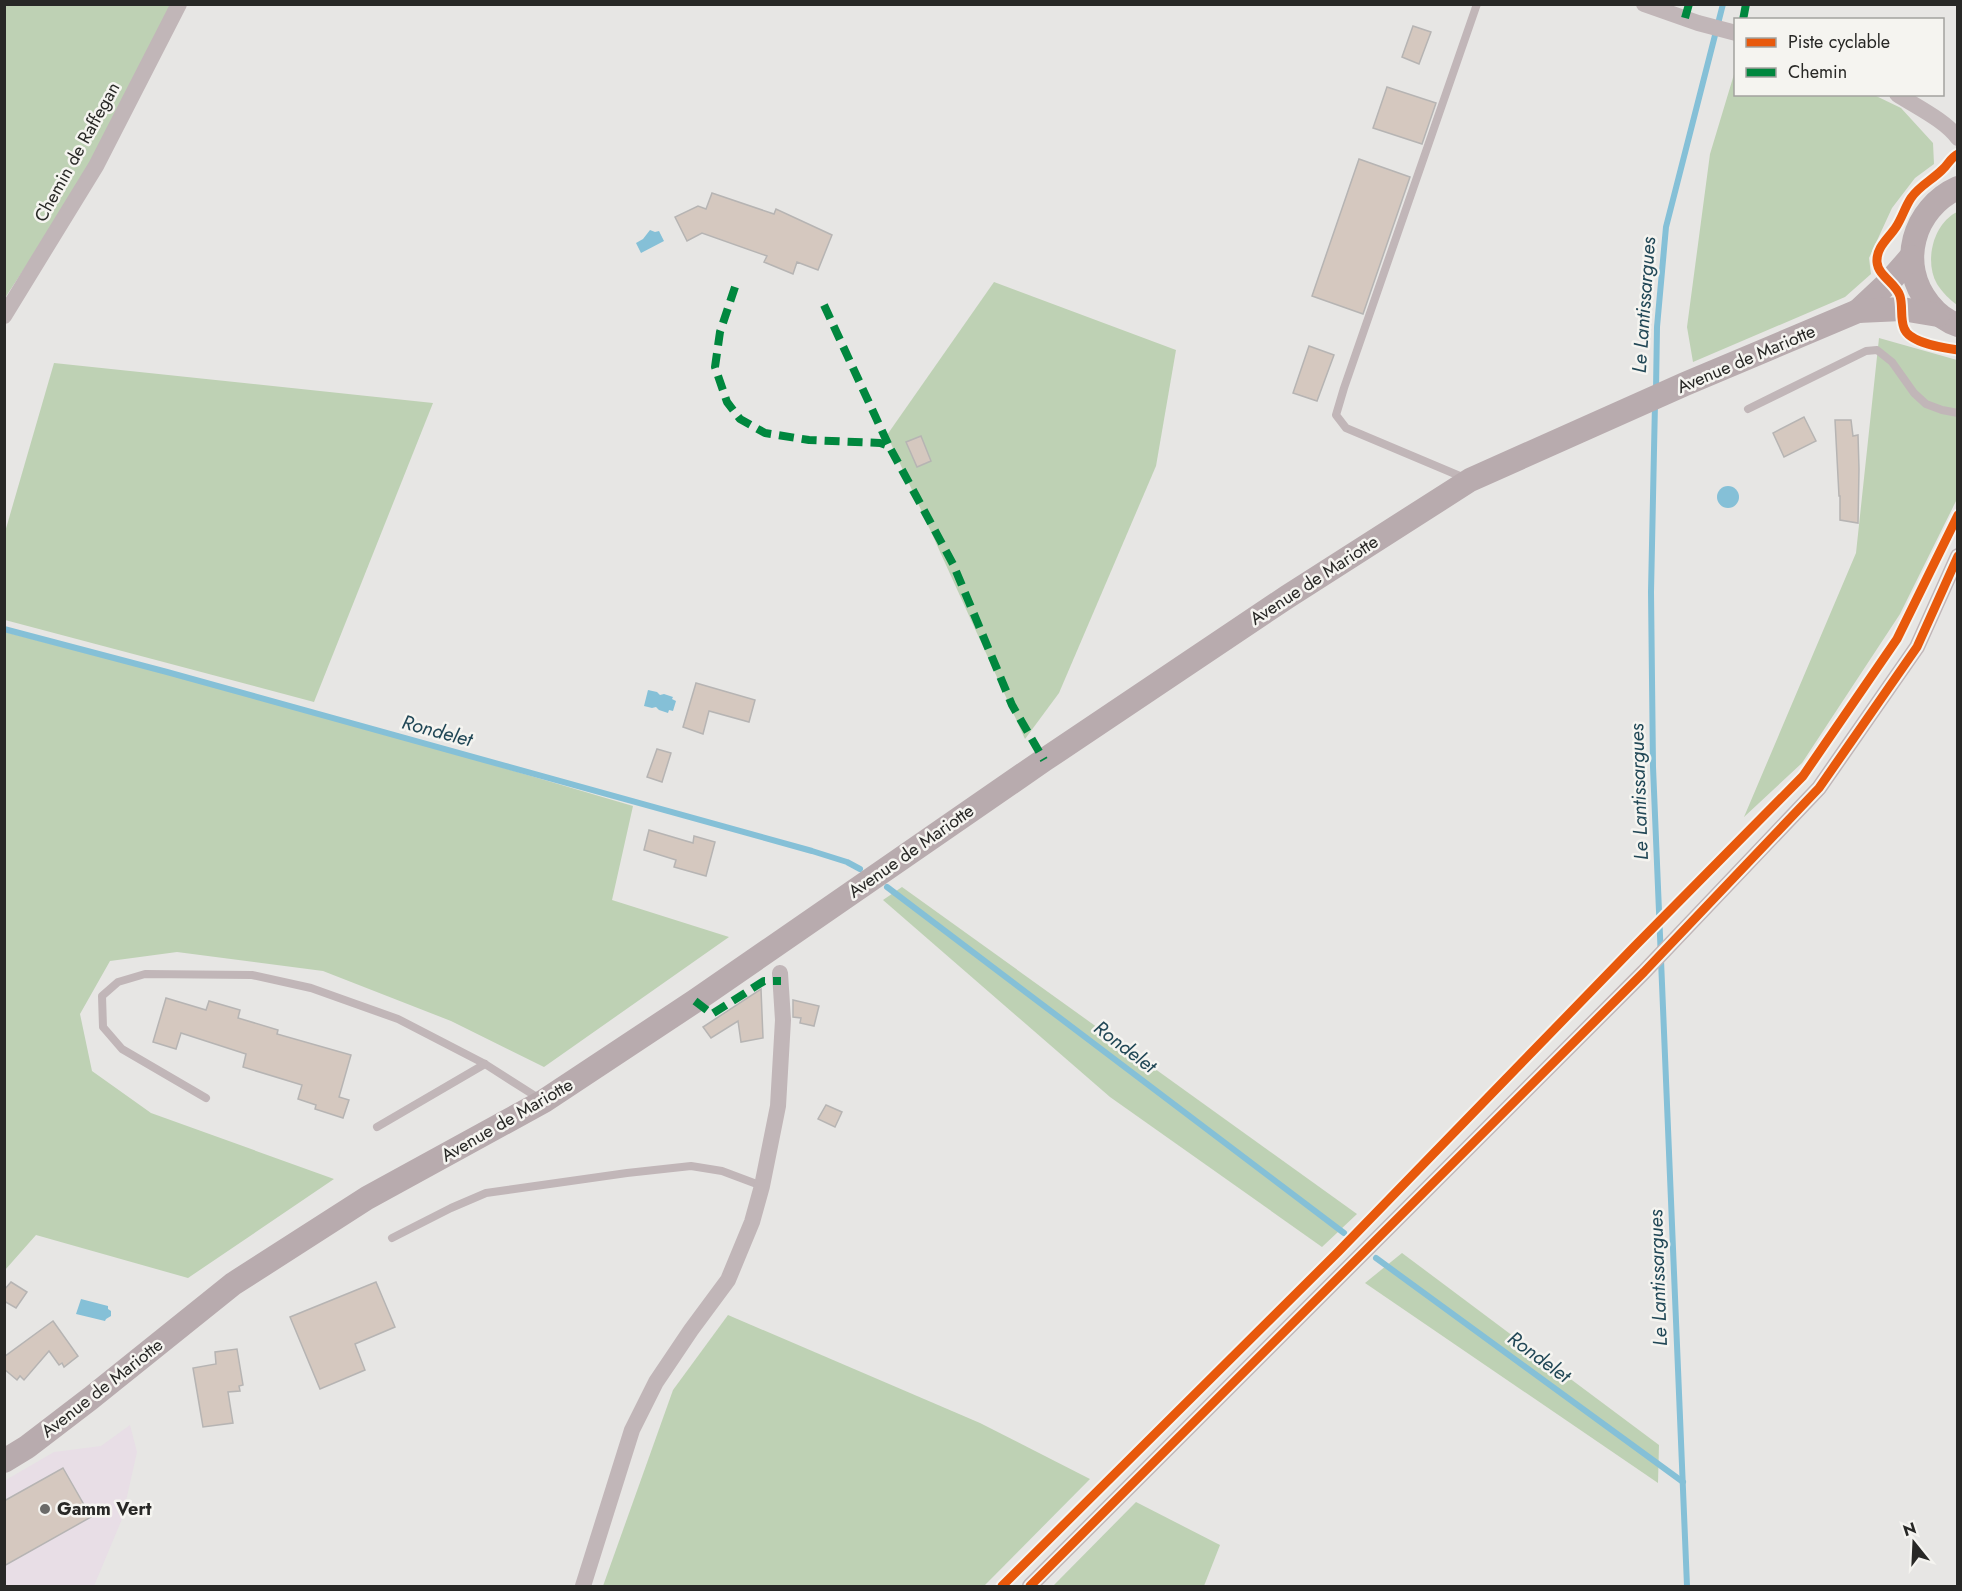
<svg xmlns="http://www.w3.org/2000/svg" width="1962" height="1591" font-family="Jost,sans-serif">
  <rect width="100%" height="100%" fill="#e7e6e4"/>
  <path fill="#e8dee6" d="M130,1425L137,1452L122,1519L94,1586H5L4,1481L54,1452L101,1446Z"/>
  <g fill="#bed1b4">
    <path d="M5,5H176L108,141L5,298Z"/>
    <path d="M1735,71L1736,94L1874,95L1901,108L1933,143L1934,164L1915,178L1892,208L1869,258L1871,274L1845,297L1693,362L1687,327L1710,154Z"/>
    <path d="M1957,212V305C1949,299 1943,293 1937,284C1924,261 1933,224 1957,212Z"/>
    <path d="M994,282L1176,350L1156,466L1059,693L1025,739L887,435Z"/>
    <path d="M1879,338L1957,360V499L1900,614L1802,763L1744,817L1856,553Z"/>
    <path d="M54,363L433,403L314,702L5,620V532Z"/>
    <path d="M5,632L310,711L633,806L612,900L729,937L544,1067L451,1021L323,971L177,952L110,961L80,1014L92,1071L151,1113L334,1179L188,1278L36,1235L5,1270Z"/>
    <path d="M902,887L1357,1214L1322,1247L1110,1097L883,900Z"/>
    <path d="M1402,1253L1659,1445L1658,1483L1365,1283Z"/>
    <path d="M728,1315L980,1423L1090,1479L984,1586H603L673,1390Z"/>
    <path d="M1136,1502L1220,1545L1204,1586H1053Z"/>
  </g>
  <g fill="#85c0d7">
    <path d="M650,230L655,232L659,231L664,241L641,253L636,243L643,239Z"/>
    <circle cx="1728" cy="497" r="11"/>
    <path d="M648,690L657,692L660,695L664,694L673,697L672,699L676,701L673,711L669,710L668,713L659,710L656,707L652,708L644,706Z"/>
    <path d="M81,1299L108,1306V1309L111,1311V1316L106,1319L105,1321L76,1314Z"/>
  </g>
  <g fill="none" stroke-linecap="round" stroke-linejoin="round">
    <g stroke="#85c0d7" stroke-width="6">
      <path d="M1656,390L1657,327L1666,227L1723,4"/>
      <path d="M1655,403L1651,592L1653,767L1687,1586"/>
      <path d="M4,629L167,672L812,851L847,862L860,869"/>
      <path d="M887,887L1344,1233"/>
      <path d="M1376,1258L1683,1482"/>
    </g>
  </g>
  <g fill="#d5c8bf" stroke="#b6b4b3" stroke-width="1.5">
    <path d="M1413,26L1431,32L1419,64L1402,57Z"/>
    <path d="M1387,87L1436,103L1422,144L1373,128Z"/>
    <path d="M1359,159L1410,177L1363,314L1312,296Z"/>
    <path d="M712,193L774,214L776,209L832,235L818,270L797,262L793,274L764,262L767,256L702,233L687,241L675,217L698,206L706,209Z"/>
    <path d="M1309,346L1334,355L1317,401L1293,393Z"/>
    <path d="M1804,417L1816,441L1784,457L1773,433Z"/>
    <path d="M1835,420H1851L1853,436L1858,435L1859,469L1858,523L1840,520V496H1839Z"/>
    <path d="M921,436L931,461L917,467L906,442Z"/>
    <path d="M696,683L755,700L749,722L709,711L703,734L683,727Z"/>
    <path d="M657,749L671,753L662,782L647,777Z"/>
    <path d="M649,830L693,843L694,836L715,842L706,876L674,867L676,860L644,850Z"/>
    <path d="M761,989L763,1038L741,1042L738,1021L711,1038L703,1027Z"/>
    <path d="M166,998L206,1010L209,1001L240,1010L238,1018L278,1030L277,1034L351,1055L339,1097L349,1100L343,1118L315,1109L316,1105L298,1099L302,1085L243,1067L246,1054L181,1033L176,1049L153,1042Z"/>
    <path d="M793,1000L819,1006L814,1026L800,1023L801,1018L793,1017Z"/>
    <path d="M826,1105L842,1112L835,1127L818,1119Z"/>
    <path d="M11,1282L27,1292L16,1308L4,1301V1290Z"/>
    <path d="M376,1282L395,1327L355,1344L365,1370L320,1389L290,1317Z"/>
    <path d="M53,1321L78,1356L64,1367L62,1363L59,1365L49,1351L24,1380L20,1376L17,1380L4,1369V1357Z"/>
    <path d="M237,1349L243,1385L239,1386L240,1391L228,1392L233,1423L203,1427L193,1368L216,1364L215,1352Z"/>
    <path d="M63,1468L91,1517L4,1566V1501Z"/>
  </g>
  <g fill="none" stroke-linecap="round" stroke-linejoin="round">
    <g stroke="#c1b6b8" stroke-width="8">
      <path d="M1748,409L1866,351L1877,350L1892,362L1914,393L1926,404L1942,410L1958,413"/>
      <path d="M1467,479L1346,428L1336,415L1344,388L1477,4"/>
      <path d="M206,1098L122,1049L103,1027L102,996L118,982L145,974L252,975L311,988L398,1019L485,1064L540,1099"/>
      <path d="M377,1127L485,1064"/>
      <path d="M392,1238L451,1208L486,1193L627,1173L691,1166L722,1171L762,1186"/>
    </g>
    <g stroke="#c1b6b8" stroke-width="16">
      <path d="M1644,4L1698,23L1736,33"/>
      <path d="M1897,94C1915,106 1945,120 1958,138"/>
      <path d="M4,316L96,166L179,4"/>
      <path d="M583,1586L632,1430L656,1382L691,1330L728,1280L752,1222L762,1186L778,1106L783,1020L780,973"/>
      <path d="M1030,1586L1644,972L1819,788L1917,647L1958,556"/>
    </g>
    <g stroke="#b8abae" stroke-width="24">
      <path d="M1958,188C1913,208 1897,265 1929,304C1937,314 1945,321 1958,325"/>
      <path d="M1858,311L1890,281L1911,257"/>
      <path d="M4,1461L27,1447L91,1398L233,1284L367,1198L544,1101L695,1001L1044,760L1287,597L1470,480L1685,384L1858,311L1902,309L1938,315"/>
    </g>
    <g stroke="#00873e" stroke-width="8" stroke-dasharray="15 8" stroke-linecap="butt">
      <path d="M1685,18L1689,4"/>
      <path d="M1743,20L1746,4"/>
      <path d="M735,287L720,332L715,367L727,402L740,419L765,433L809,440L880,443L889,446L953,564L1012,705L1044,760"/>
      <path d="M824,305L889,446"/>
      <path d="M695,1001L712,1014L764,981H781"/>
    </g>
    <defs>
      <g id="cycleway">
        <path d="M1958,154C1950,158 1948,165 1942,170C1932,180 1919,186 1911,198C1905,207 1902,218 1896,227C1889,238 1876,247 1877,262C1878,276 1896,283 1900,296C1903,306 1900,318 1904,328C1909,343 1944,348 1958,350"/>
        <path d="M1002,1586L1338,1252L1633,948L1803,776L1897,639L1958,515"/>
        <path d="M1030,1586L1644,972L1819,788L1917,647L1958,556"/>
      </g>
    </defs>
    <use href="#cycleway" stroke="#f5f4f0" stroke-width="13"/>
    <use href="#cycleway" stroke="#e8590c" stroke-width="9"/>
  </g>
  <circle fill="#6b6a68" stroke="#f5f4f0" stroke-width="2" cx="45" cy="1509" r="6"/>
  <g text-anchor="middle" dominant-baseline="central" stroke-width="5" stroke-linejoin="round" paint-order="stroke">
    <g font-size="18" fill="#282826" stroke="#f5f4f0">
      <text transform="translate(77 152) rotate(-61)">Chemin de Raffegan</text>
      <text transform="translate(1746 359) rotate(-23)">Avenue de Mariotte</text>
      <text transform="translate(1314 580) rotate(-33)">Avenue de Mariotte</text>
      <text transform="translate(911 851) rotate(-35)">Avenue de Mariotte</text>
      <text transform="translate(507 1120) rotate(-30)">Avenue de Mariotte</text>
      <text transform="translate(102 1388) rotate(-38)">Avenue de Mariotte</text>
    </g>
    <g font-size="18" font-weight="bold" fill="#282826" stroke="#f5f4f0" text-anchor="start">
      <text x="57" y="1509">Gamm Vert</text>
    </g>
    <g font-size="20" font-style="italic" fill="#214756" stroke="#f5f4f0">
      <text transform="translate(1644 305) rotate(-86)">Le Lantissargues</text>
      <text transform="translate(437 731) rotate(15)">Rondelet</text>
      <text transform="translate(1639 792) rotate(-92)">Le Lantissargues</text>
      <text transform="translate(1125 1047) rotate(37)">Rondelet</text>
      <text transform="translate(1658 1278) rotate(-92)">Le Lantissargues</text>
      <text transform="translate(1539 1357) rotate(36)">Rondelet</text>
    </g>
  </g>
  <rect width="1962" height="1591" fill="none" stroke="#282826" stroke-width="12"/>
  <rect x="1734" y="18" width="210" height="78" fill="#f5f4f0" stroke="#a3a29f" stroke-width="1.5"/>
  <rect x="1746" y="38" width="30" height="9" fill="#e8590c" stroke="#a3a29f" stroke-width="1.5"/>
  <text x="1788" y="48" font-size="18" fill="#282826">Piste cyclable</text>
  <rect x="1746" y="68" width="30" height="9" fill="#00873e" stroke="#a3a29f" stroke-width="1.5"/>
  <text x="1788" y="78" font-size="18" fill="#282826">Chemin</text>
  <g transform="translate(1914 1543) rotate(342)" stroke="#f5f4f0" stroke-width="4.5" paint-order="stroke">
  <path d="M0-4.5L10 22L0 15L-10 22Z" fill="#282826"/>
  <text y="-9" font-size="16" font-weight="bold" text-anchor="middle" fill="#282826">N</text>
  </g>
</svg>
